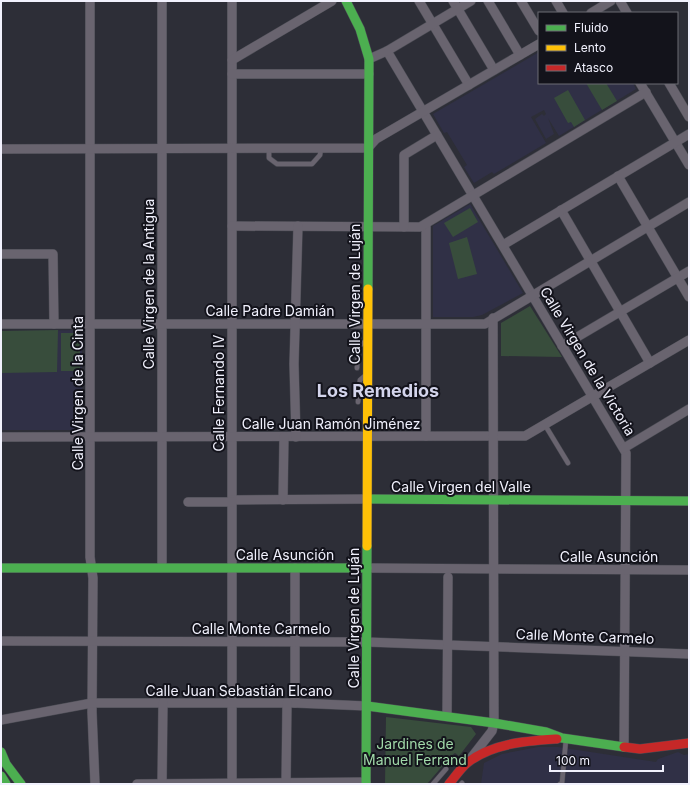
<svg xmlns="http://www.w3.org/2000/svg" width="690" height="785" font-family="Inter,sans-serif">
  <rect width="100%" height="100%" fill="#2d2e37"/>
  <g fill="#303046">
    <path d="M539,52V83H633L636,89L559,136L548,118L554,134L546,139L535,119L542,114L544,116L546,114L544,110L531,117L546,143L494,174L492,172L474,183L464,167L467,165L447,132L444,133L433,114Z"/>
    <path d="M470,204L523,293L482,315L473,317H433V226Z"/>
    <path d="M82,330V430H1V331Z"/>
    <path d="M538,747H558L656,762L658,759L678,752L684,755L689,754V784H481L484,763L502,754Z"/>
  </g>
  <g fill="#384d3c">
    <path d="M586,83H606L617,101L602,110Z"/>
    <path d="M568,90L585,120L574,127L571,122L568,123L554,98Z"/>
    <path d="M470,208L478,222L453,237L444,223Z"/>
    <path d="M467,237L477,274L458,279L449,243Z"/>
    <path d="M530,306L562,357L501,356V323Z"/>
    <path d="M58,330L57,372L1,373V331Z"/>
    <rect x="61" y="333" width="19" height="38"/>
    <path d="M386,717L471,727L476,734L459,756L455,753L451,756L427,784H385Z"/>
  </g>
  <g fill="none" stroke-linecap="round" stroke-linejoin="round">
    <defs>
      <g id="lane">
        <path d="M269,148V158L277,164H312L320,155L321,148"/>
        <path d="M357,368L358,347L367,340"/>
        <path d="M358,402L360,380L367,374"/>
        <path d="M545,425L568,463"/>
        <path d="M433,784L446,769"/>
        <path d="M461,784L462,783"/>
        <path d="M560,784L562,783L566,739"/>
      </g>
      <g id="street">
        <path d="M90,1V557L93,578L92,712L95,784"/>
        <path d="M162,1V567"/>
        <path d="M232,1V784"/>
        <path d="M419,1L469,85"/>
        <path d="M453,1L494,70"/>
        <path d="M488,1L520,55"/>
        <path d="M521,1L539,31"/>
        <path d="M556,1L563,13"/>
        <path d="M620,1L627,13"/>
        <path d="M591,13L611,1"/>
        <path d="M387,51L626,453L624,747"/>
        <path d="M369,59L387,51L471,1"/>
        <path d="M232,60L332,1"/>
        <path d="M232,74H369"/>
        <path d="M640,83L689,165"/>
        <path d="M669,83L689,117"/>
        <path d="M1,149L368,148L376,139L539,44"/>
        <path d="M618,176L689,297"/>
        <path d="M561,210L650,363"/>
        <path d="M426,224V436"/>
        <path d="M232,226L420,227L646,92"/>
        <path d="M404,227V155L437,135"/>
        <path d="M503,245L689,134"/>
        <path d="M1,254H53L54,324"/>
        <path d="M1,324H485L689,202"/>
        <path d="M562,346L689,271"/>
        <path d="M1,437L525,436L689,340"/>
        <path d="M296,437L294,364L298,226"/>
        <path d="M624,448L689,409"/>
        <path d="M232,500L368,499"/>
        <path d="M283,500L284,437"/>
        <path d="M188,502H232"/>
        <path d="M295,568V703"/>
        <path d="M367,568L689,570"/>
        <path d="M1,641L367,642L689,654"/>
        <path d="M447,716L448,577"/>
        <path d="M1,720L92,703H295L367,706"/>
        <path d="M471,758L492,731L494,723L493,318"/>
        <path d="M137,784L366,782"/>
        <path d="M162,784L163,703"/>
        <path d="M286,784L287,703"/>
      </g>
      <g id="fast">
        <path d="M346,1L360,29L369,59L368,289"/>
        <path d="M368,499L689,501"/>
        <path d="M1,568H367"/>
        <path d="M367,706L494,723L546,732L562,738L624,747"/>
        <path d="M1,752L6,764L21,784"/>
        <path d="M1,776L6,784"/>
        <path d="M366,784L367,546"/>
      </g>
      <path id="slow" d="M367,546L368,289"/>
      <g id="jam">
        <path d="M624,747L640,749L689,743"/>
        <path d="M449,784C455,777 460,769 467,763C492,743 527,741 557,739"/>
      </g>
    </defs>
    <use href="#lane" stroke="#494a52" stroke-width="5.5"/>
    <use href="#street" stroke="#494a52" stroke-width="10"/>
    <use href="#fast" stroke="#494a52" stroke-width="10"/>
    <use href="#slow" stroke="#494a52" stroke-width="10"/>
    <use href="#jam" stroke="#494a52" stroke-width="10"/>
    <use href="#lane" stroke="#69646f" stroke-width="4.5"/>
    <use href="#street" stroke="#69646f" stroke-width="9"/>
    <use href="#fast" stroke="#4caf50" stroke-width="9"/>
    <use href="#slow" stroke="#ffc107" stroke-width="9"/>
    <use href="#jam" stroke="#c62828" stroke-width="9"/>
  </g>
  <g text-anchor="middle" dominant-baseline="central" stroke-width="4" stroke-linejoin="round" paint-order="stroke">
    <g font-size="14" fill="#f1f1fd" stroke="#13131b">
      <text transform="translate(148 284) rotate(-90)">Calle Virgen de la Antigua</text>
      <text transform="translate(354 294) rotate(-90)">Calle Virgen de Luján</text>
      <text x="270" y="310">Calle Padre Damián</text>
      <text transform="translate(588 361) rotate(59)">Calle Virgen de la Victoria</text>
      <text transform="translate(77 393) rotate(-90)">Calle Virgen de la Cinta</text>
      <text transform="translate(218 393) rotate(-90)">Calle Fernando IV</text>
      <text x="331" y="423">Calle Juan Ramón Jiménez</text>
      <text x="461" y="486">Calle Virgen del Valle</text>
      <text x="285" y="554">Calle Asunción</text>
      <text x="609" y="556">Calle Asunción</text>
      <text transform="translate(353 618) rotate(-90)">Calle Virgen de Luján</text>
      <text x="261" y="628">Calle Monte Carmelo</text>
      <text transform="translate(585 636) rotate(2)">Calle Monte Carmelo</text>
      <text x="239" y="690">Calle Juan Sebastián Elcano</text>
    </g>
    <g font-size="14" fill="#a1d9a9" stroke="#13131b">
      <text x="415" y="743">Jardines de<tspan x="415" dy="16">Manuel Ferrand</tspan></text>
    </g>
    <g font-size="18" font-weight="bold" fill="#d4d5ec" stroke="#13131b">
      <text x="378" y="390">Los Remedios</text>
    </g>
  </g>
  <rect width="690" height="785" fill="none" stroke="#f1f1fd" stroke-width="4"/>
  <rect x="538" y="12" width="140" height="72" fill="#13131b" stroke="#6c6c75"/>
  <rect x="546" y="25" width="20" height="6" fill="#4caf50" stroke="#6c6c75"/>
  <text x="574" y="32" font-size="12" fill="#f1f1fd">Fluido</text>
  <rect x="546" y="45" width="20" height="6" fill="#ffc107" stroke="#6c6c75"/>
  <text x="574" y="52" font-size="12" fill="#f1f1fd">Lento</text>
  <rect x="546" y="65" width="20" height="6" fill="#c62828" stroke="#6c6c75"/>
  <text x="574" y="72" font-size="12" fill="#f1f1fd">Atasco</text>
  <path d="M550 765v6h113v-6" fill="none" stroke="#f1f1fd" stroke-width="2"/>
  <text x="556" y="765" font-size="12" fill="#f1f1fd" stroke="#13131b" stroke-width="3" paint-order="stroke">100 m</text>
</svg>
